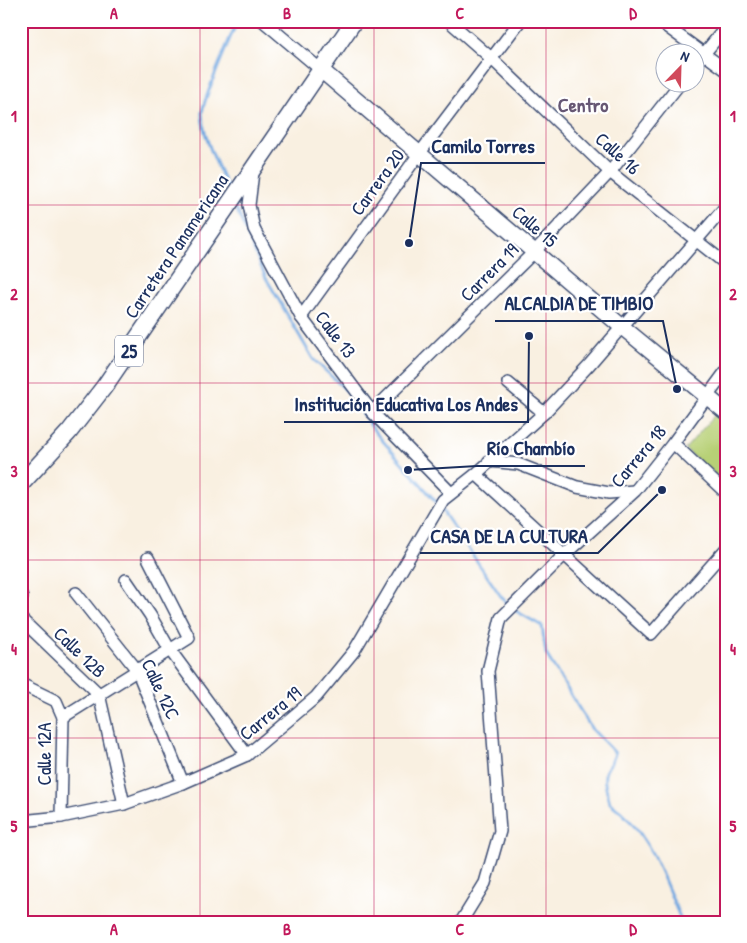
<svg xmlns="http://www.w3.org/2000/svg" width="747" height="943" font-family="'Patrick Hand',sans-serif">
  <rect width="100%" height="100%" fill="#fff"/>
  <filter id="ink" filterUnits="userSpaceOnUse"><feTurbulence type="fractalNoise" baseFrequency=".02" numOctaves="2"/><feDisplacementMap in="SourceGraphic" scale="10" xChannelSelector="R" yChannelSelector="G"/><feConvolveMatrix kernelMatrix="1 2 1 2 8 2 1 2 1" color-interpolation-filters="sRGB"/></filter>
  <filter id="wash" filterUnits="userSpaceOnUse"><feTurbulence type="fractalNoise" baseFrequency=".0096" numOctaves="4" result="noise"/><feDisplacementMap in="SourceGraphic" scale="20" xChannelSelector="R" yChannelSelector="G"/><feGaussianBlur stdDeviation="1.12" result="paint"/><feColorMatrix in="noise" values="0 0 0 0 0 0 0 0 0 0 0 0 0 0 0 0 0 1.4 0 .05"/><feComposite in="paint" operator="in"/></filter>
  <g filter="url(#wash)">
    <rect width="100%" height="100%" fill="#f9f0e1"/>
    <path fill="#b7d076" stroke="#69806a" d="M719,410L726,415V484L685,449Z"/>
    <g fill="none" stroke-linecap="round" stroke-linejoin="round">
      <g stroke="#73a9e1" stroke-width="3">
        <path d="M230,193C219,168 204,142 202,114C201,106 232,32 238,21"/>
        <path d="M235,206L266,278L313,359L348,392L375,432L438,504"/>
        <path d="M441,509L500,595L509,606"/>
        <path d="M514,610L542,626L546,654L591,728L615,753C614,761 609,763 606,771C602,781 608,793 610,803C650,831 663,879 682,922"/>
      </g>
    </g>
  </g>
  <g filter="url(#ink)">
    <g fill="none" stroke-linecap="round" stroke-linejoin="round">
      <defs>
        <g id="minor">
          <path d="M263,21L320,69"/>
          <path d="M449,21L491,58L610,172L726,264"/>
          <path d="M659,21L726,70"/>
          <path d="M694,66L726,27"/>
          <path d="M253,172L249,205L254,229L301,317L372,412L450,492"/>
          <path d="M301,317L419,154L520,21"/>
          <path d="M508,383L544,413"/>
          <path d="M372,412L534,252L610,172L681,82"/>
          <path d="M673,443L726,493"/>
          <path d="M489,461L518,464L577,487L609,493L634,491"/>
          <path d="M476,474L651,634L726,549"/>
          <path d="M126,580L150,615L170,650L247,755"/>
          <path d="M76,593L137,670L183,783"/>
          <path d="M21,595L22,597"/>
          <path d="M21,619L99,694L124,804"/>
          <path d="M21,684L56,701L63,717L61,817"/>
          <path d="M63,717L189,638L148,558"/>
          <path d="M21,821L61,817L124,804L183,783L247,755L316,697L354,651L443,500L476,474L544,413L589,365L726,206"/>
          <path d="M461,922L485,883L500,831L488,671L501,618L565,554L635,491L673,443L726,371"/>
        </g>
        <path id="major" d="M320,69L621,326L726,412"/>
        <path id="highway" d="M21,484L69,432L104,387L354,21"/>
      </defs>
      <use href="#minor" stroke="#3c4c72" stroke-width="14"/>
      <use href="#major" stroke="#3c4c72" stroke-width="18"/>
      <use href="#highway" stroke="#3c4c72" stroke-width="19"/>
      <use href="#minor" stroke="#fff" stroke-width="11"/>
      <use href="#major" stroke="#fff" stroke-width="15"/>
      <use href="#highway" stroke="#fff" stroke-width="16"/>
    </g>
  </g>
  <path fill="none" stroke="#c2185b" stroke-width="1" stroke-opacity="0.55" d="M200,21V922M374,21V922M546,21V922M21,205H726M21,383H726M21,560H726M21,738H726"/>
  <g text-anchor="middle" dominant-baseline="central" stroke-width="4.5" stroke-linejoin="round" paint-order="stroke">
    <rect fill="#fff" stroke="#5f6d8e" stroke-width="1" x="115" y="335.5" width="28" height="31" rx="4"/>
    <g font-size="18" font-weight="bold" fill="#1b2f5e">
      <text x="129" y="351">25</text>
    </g>
    <g font-size="19" fill="#1b2f5e" stroke="#fff">
      <text transform="translate(618 153) rotate(42)">Calle 16</text>
      <text transform="translate(377 182) rotate(-54)">Carrera 20</text>
      <text transform="translate(535 226) rotate(41)">Calle 15</text>
      <text transform="translate(176 246) rotate(-56)">Carretera Panamericana</text>
      <text transform="translate(489 272) rotate(-45)">Carrera 19</text>
      <text transform="translate(336 334) rotate(53)">Calle 13</text>
      <text transform="translate(638 456) rotate(-50)">Carrera 18</text>
      <text transform="translate(80 652) rotate(44)">Calle 12B</text>
      <text transform="translate(161 689) rotate(65)">Calle 12C</text>
      <text transform="translate(270 713) rotate(-39)">Carrera 19</text>
      <text transform="translate(44 754) rotate(-90)">Calle 12A</text>
    </g>
    <g font-size="20" font-weight="bold" fill="#665774" stroke="#fff">
      <text x="583" y="104">Centro</text>
    </g>
  </g>
  <path fill="none" stroke="#1b2f5e" stroke-width="2" d="M409 243L421 163H545M677 389L663 321H495M529 336L528 422H284M408 470L477 466H585M662 490L598 553H420"/>
  <g fill="#1b2f5e" stroke="#fff" stroke-width="2">
    <circle cx="409" cy="243" r="5"/>
    <circle cx="677" cy="389" r="5"/>
    <circle cx="529" cy="336" r="5"/>
    <circle cx="408" cy="470" r="5"/>
    <circle cx="662" cy="490" r="5"/>
  </g>
  <g font-size="20" text-anchor="middle" font-weight="bold" fill="#1b2f5e" stroke="#fff" stroke-width="4.5" stroke-linejoin="round" paint-order="stroke">
    <text x="483" y="153">Camilo Torres</text>
    <text x="579" y="310">ALCALDIA DE TIMBIO</text>
    <text x="406" y="411">Institución Educativa Los Andes</text>
    <text x="531" y="455">Río Chambío</text>
    <text x="509" y="543">CASA DE LA CULTURA</text>
  </g>
  <rect width="747" height="943" fill="none" stroke="#fff" stroke-width="55"/>
  <g transform="translate(680 68) rotate(23)"><circle r="24" fill="#ffffff" stroke="#a4acbf"/>
  <path d="M0-4L9 19L0 12L-9 19Z" fill="#d1495b"/>
  <text y="-8" font-size="14" font-weight="bold" text-anchor="middle" fill="#1b2f5e">N</text>
  </g>
  <rect x="28" y="28" width="692" height="888" fill="none" stroke="#c2185b" stroke-width="2"/>
  <g font-size="16" text-anchor="middle" font-weight="bold" fill="#c2185b">
    <text x="114" y="19">A</text>
    <text x="287" y="19">B</text>
    <text x="460" y="19">C</text>
    <text x="633" y="19">D</text>
    <text x="14" y="122">1</text>
    <text x="733" y="122">1</text>
    <text x="14" y="300">2</text>
    <text x="733" y="300">2</text>
    <text x="14" y="477">3</text>
    <text x="733" y="477">3</text>
    <text x="14" y="655">4</text>
    <text x="733" y="655">4</text>
    <text x="14" y="832">5</text>
    <text x="733" y="832">5</text>
    <text x="114" y="935">A</text>
    <text x="287" y="935">B</text>
    <text x="460" y="935">C</text>
    <text x="633" y="935">D</text>
  </g>
</svg>
